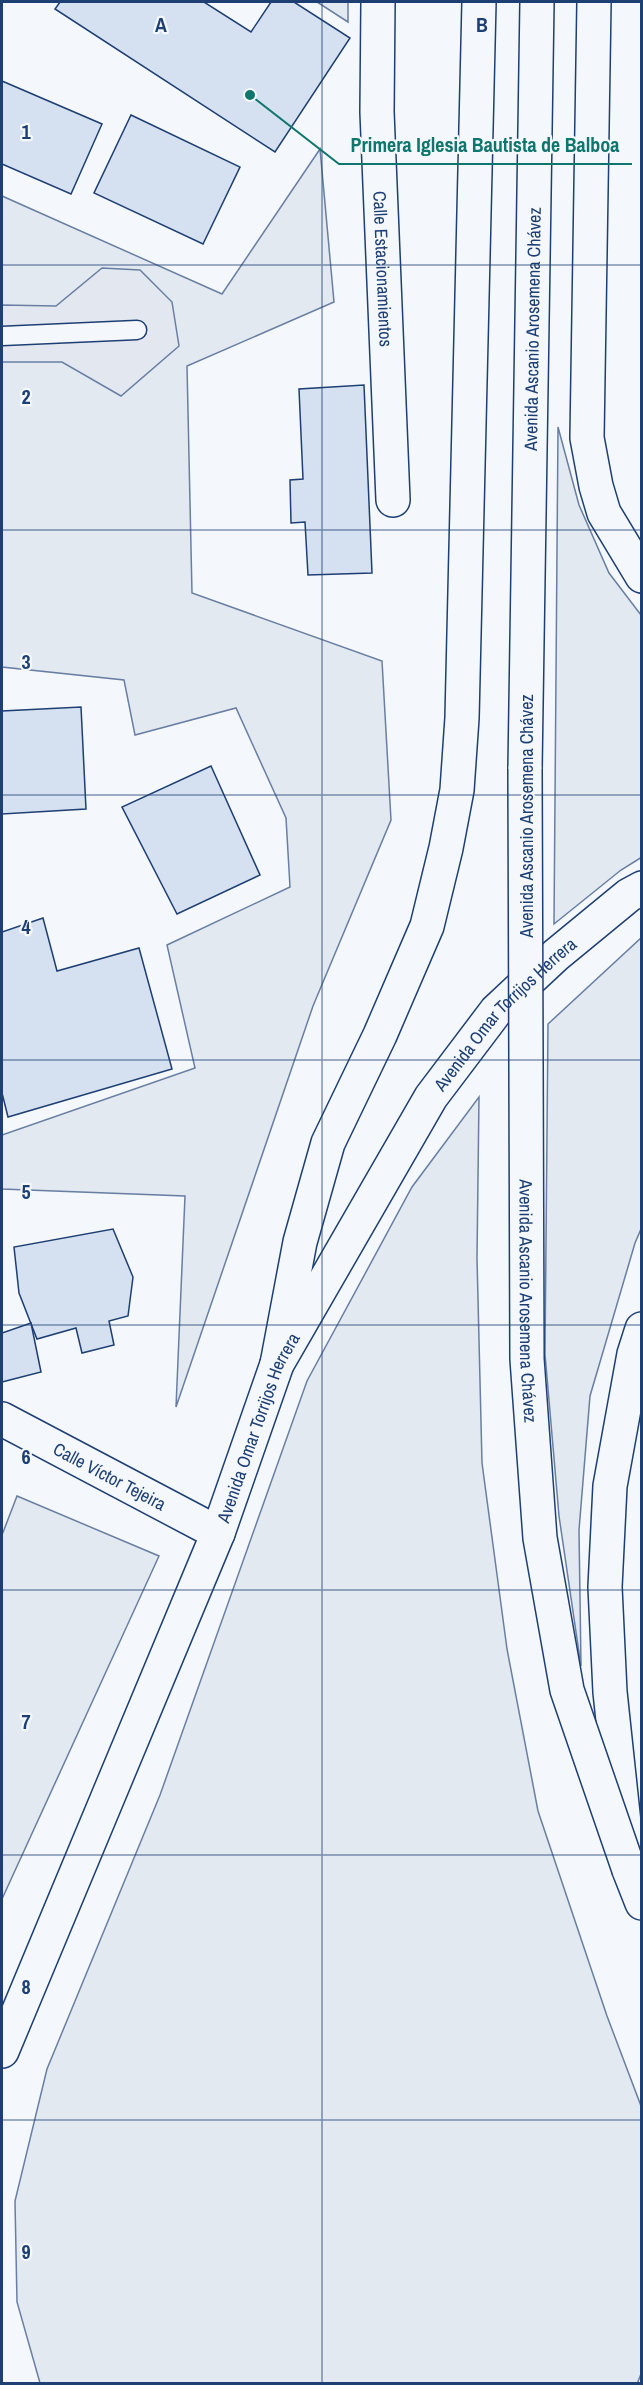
<svg xmlns="http://www.w3.org/2000/svg" width="643" height="2385" font-family="'Archivo Narrow',sans-serif">
  <rect width="100%" height="100%" fill="#f4f7fb"/>
  <g fill="#e3e9f0" stroke="#687fa3" stroke-width="1.5">
    <path d="M317,2H348V22Z"/>
    <path d="M320,149L334,302L187,366L192,593L382,661L391,820L313,1006L176,1407L185,1196L2,1189V1135L195,1068L167,945L290,887L286,818L236,708L135,735L124,680L2,667V196L222,294Z"/>
    <path d="M558,427L579,505L609,573L641,615L642,857L621,870L554,924Z"/>
    <path d="M641,938V1229L635,1243L590,1396L579,1530L581,1666L559,1516L545,1354L548,1024Z"/>
    <path d="M479,1097L477,1258L482,1463L507,1649L538,1811L607,2016L641,2106V2374L637,2384L40,2383L17,2302L15,2201L47,2069L160,1795L307,1381L412,1187Z"/>
    <path d="M17,1496L159,1556L2,1899V1535Z"/>
  </g>
  <path fill="#e3e8f0" stroke="#687fa3" stroke-width="1.5" d="M102,268L140,270L172,302L179,346L121,396L62,362H2V305L56,306Z"/>
  <g fill="#d5e0f0" stroke="#1d3f73" stroke-width="1.5">
    <path d="M60,2H204L251,32L271,2H294L350,38L275,152L55,9Z"/>
    <path d="M2,81L102,124L71,194L2,164Z"/>
    <path d="M131,115L240,167L203,244L94,193Z"/>
    <path d="M364,385L372,573L308,575L305,522L291,523L290,480L303,479L299,389Z"/>
    <path d="M81,707L86,809L2,814V711Z"/>
    <path d="M211,766L260,875L177,914L122,807Z"/>
    <path d="M43,918L57,971L139,948L172,1069L8,1117L2,1093V932Z"/>
    <path d="M113,1229L133,1277L128,1316L109,1321L114,1345L82,1353L76,1328L37,1339L19,1293L14,1247Z"/>
    <path d="M31,1323L41,1372L2,1382V1333Z"/>
  </g>
  <g fill="none" stroke-linecap="round" stroke-linejoin="round">
    <defs>
      <path id="service" d="M2,336L137,330"/>
      <g id="minor">
        <path id="s1" d="M378,2L377,112L393,500"/>
        <path id="s2" d="M2,1419L218,1533"/>
      </g>
      <g id="primary">
        <path d="M594,2L587,438L596,486L604,513L642,576"/>
        <path id="s3" d="M525,769L537,2"/>
        <path d="M629,1870L642,1903"/>
      </g>
      <g id="trunk">
        <path d="M277,1364L300,1242L328,1143L380,1035L427,926L446,848L457,790L462,718L479,2"/>
        <path d="M626,1842L610,1692L605,1587L610,1486L634,1354L642,1329"/>
        <path id="s4" d="M2,2051L218,1533L277,1364L431,1097L496,1011L556,955L629,895L642,888"/>
      </g>
    </defs>
    <use href="#service" stroke="#1d3f73" stroke-width="21"/>
    <use href="#minor" stroke="#1d3f73" stroke-width="36"/>
    <use href="#primary" stroke="#1d3f73" stroke-width="36"/>
    <use href="#trunk" stroke="#1d3f73" stroke-width="36"/>
    <use href="#service" stroke="#f4f7fb" stroke-width="18"/>
    <use href="#minor" stroke="#f4f7fb" stroke-width="33"/>
    <use href="#primary" stroke="#f4f7fb" stroke-width="33"/>
    <use href="#trunk" stroke="#f4f7fb" stroke-width="33"/>
    <defs>
      <g id="primary-bridge">
        <path id="s5" d="M525,769L527,1359L540,1538L567,1690L629,1870"/>
      </g>
    </defs>
    <use href="#primary-bridge" stroke="#1d3f73" stroke-width="36" stroke-linecap="butt"/>
    <use href="#primary-bridge" stroke="#f4f7fb" stroke-width="33"/>
  </g>
  <path fill="none" stroke="#1d3f73" stroke-width="1.5" stroke-opacity="0.55" d="M322,2V2384M2,265H642M2,530H642M2,795H642M2,1060H642M2,1325H642M2,1590H642M2,1855H642M2,2120H642"/>
  <g text-anchor="middle" dominant-baseline="central" stroke-width="4.5" stroke-linejoin="round" paint-order="stroke">
    <g font-size="18" fill="#1d3f73" stroke="#f4f7fb">
      <text stroke="none"><textPath href="#s1" startOffset="267">Calle Estacionamientos</textPath></text>
      <text stroke="none"><textPath href="#s3" startOffset="440">Avenida Ascanio Arosemena Chávez</textPath></text>
      <text transform="translate(526 816) rotate(-90)">Avenida Ascanio Arosemena Chávez</text>
      <text stroke="none"><textPath href="#s4" startOffset="1160">Avenida Omar Torrijos Herrera</textPath></text>
      <text stroke="none"><textPath href="#s5" startOffset="532">Avenida Ascanio Arosemena Chávez</textPath></text>
      <text stroke="none"><textPath href="#s4" startOffset="674">Avenida Omar Torrijos Herrera</textPath></text>
      <text stroke="none"><textPath href="#s2" startOffset="122">Calle Víctor Tejeira</textPath></text>
    </g>
  </g>
  <g font-size="20" text-anchor="middle" font-weight="bold" fill="#1d3f73" stroke="#f4f7fb" stroke-width="4.5" stroke-linejoin="round" paint-order="stroke">
    <text x="161" y="32">A</text>
    <text x="482" y="32">B</text>
    <text x="26" y="139">1</text>
    <text x="26" y="404">2</text>
    <text x="26" y="669">3</text>
    <text x="26" y="934">4</text>
    <text x="26" y="1199">5</text>
    <text x="26" y="1464">6</text>
    <text x="26" y="1729">7</text>
    <text x="26" y="1994">8</text>
    <text x="26" y="2259">9</text>
  </g>
  <path fill="none" stroke="#0f766e" stroke-width="2" d="M250 95L339 164H632"/>
  <circle fill="#0f766e" stroke="#f4f7fb" stroke-width="2" cx="250" cy="95" r="6"/>
  <g font-size="20" text-anchor="middle" font-weight="bold" fill="#0f766e" stroke="#f4f7fb" stroke-width="4.5" stroke-linejoin="round" paint-order="stroke">
    <text x="485" y="152">Primera Iglesia Bautista de Balboa</text>
  </g>
  <rect width="643" height="2385" fill="none" stroke="#1d3f73" stroke-width="6"/>
</svg>
